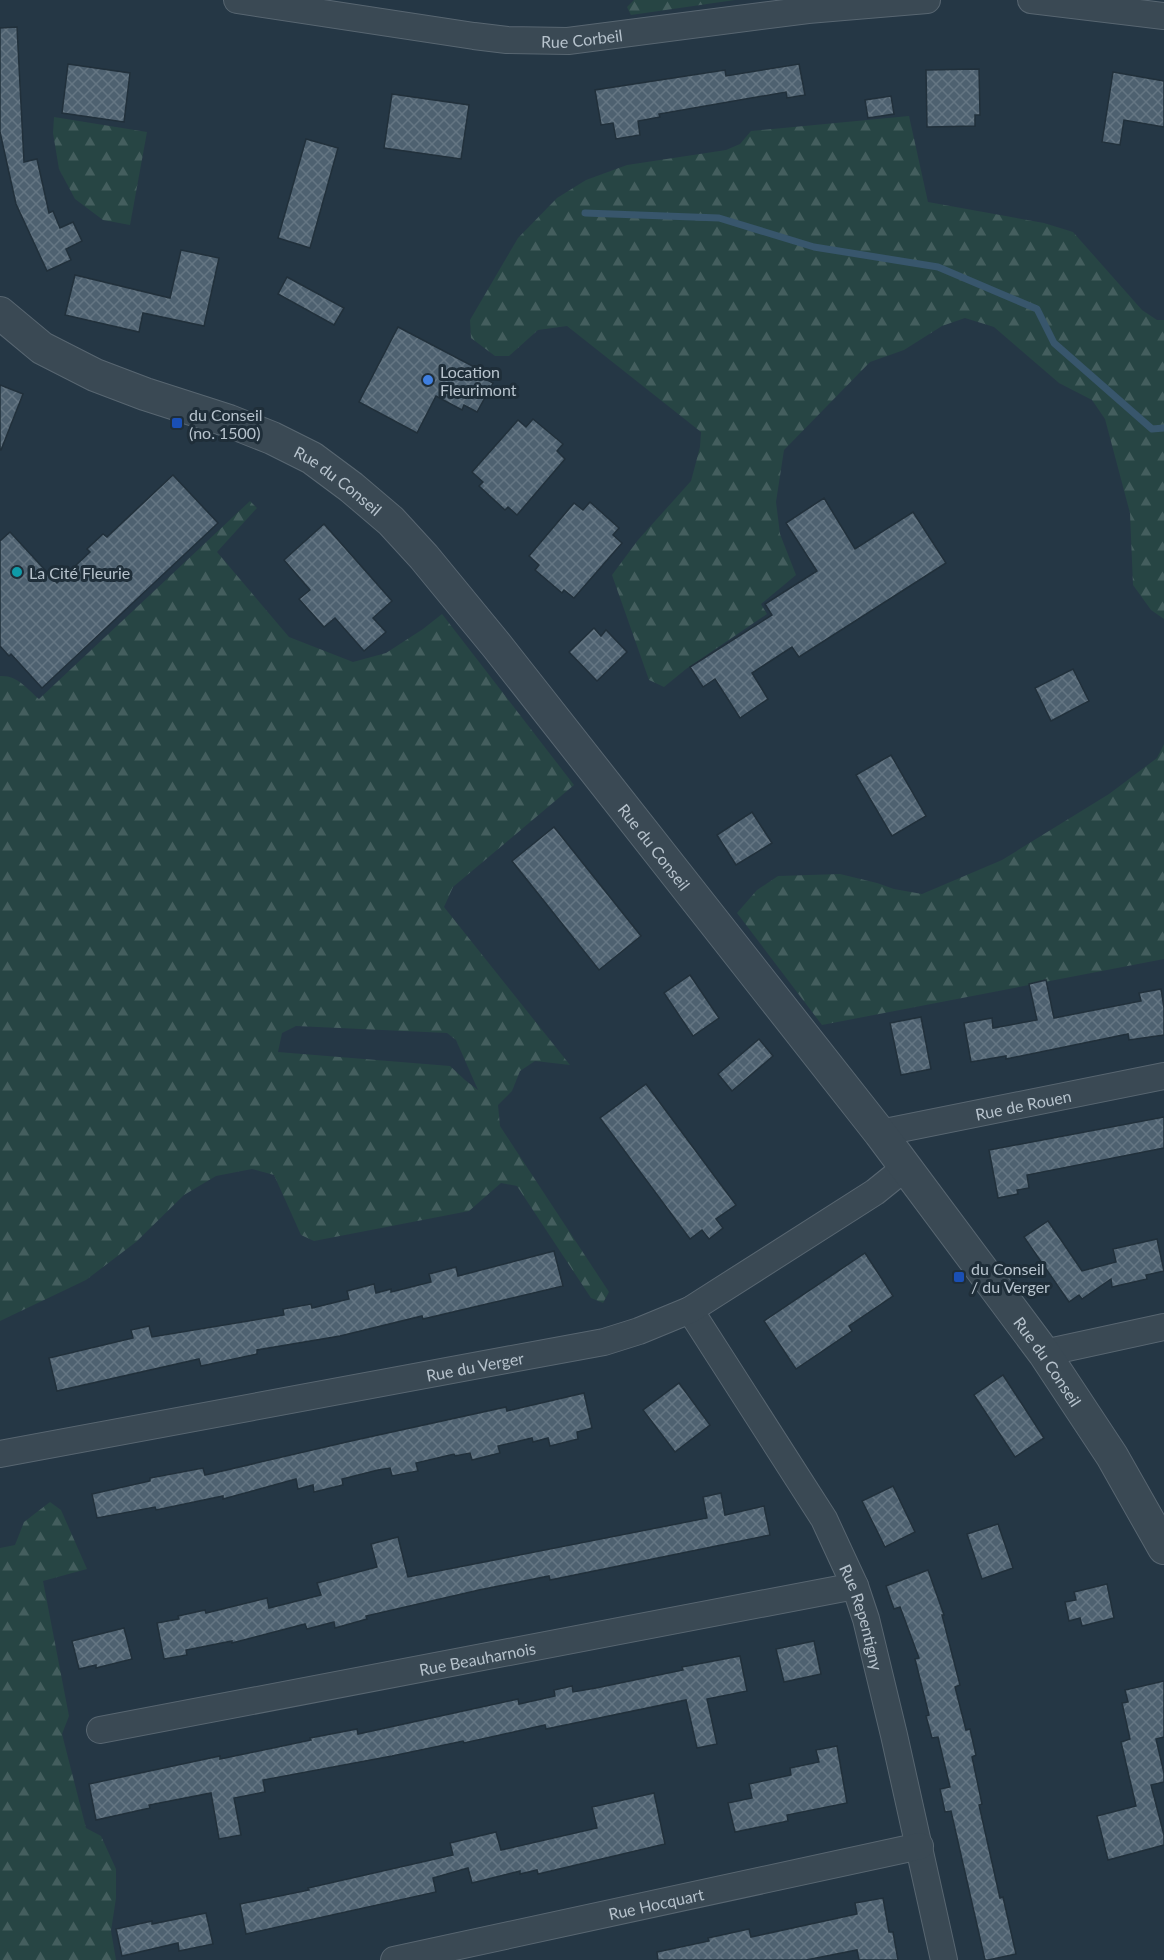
<svg xmlns="http://www.w3.org/2000/svg" width="1164" height="1960" font-family="Lato,sans-serif">
  <defs>
    <pattern id="forest-firs" width="22" height="20" patternUnits="userSpaceOnUse" patternTransform="scale(1.5)"><rect width="22" height="20" fill="#274544"/><path d="M5 1l3.5 6h-7zM16 11l3.5 6h-7z" fill="#445e5e"/></pattern>
    <pattern id="building-cross-hatch" width="8" height="8" patternUnits="userSpaceOnUse" patternTransform="scale(1.5)"><rect width="8" height="8" fill="#4e6170"/><path d="M0 0l8 8M0 8l8-8" fill="none" stroke="#657683"/></pattern>
  </defs>
  <rect width="100%" height="100%" fill="#253745"/>
  <g fill="url(#forest-firs)" fill-rule="evenodd">
    <path d="M634,0H735L631,15L627,7Z"/>
    <path d="M909,116L928,202L1044,223L1073,232L1142,310L1157,320H1164V619L1151,610L1133,585L1130,513L1105,419L1092,400L1059,383L994,327L965,318L942,326L904,350L870,362L784,450L776,502L780,534L796,575L761,604L767,614L686,669L664,687L649,680L612,575L638,540L691,481L700,447L701,432L567,326L538,330L509,356H495L471,338L470,320L518,238L557,198L586,180L627,165L726,150L740,144L751,131Z"/>
    <path d="M54,117L147,132L130,225L103,220L75,199L59,169L53,133Z"/>
    <path d="M250,501L257,508L217,552L289,637L353,662L386,653L423,629L442,614L574,785L453,887L444,907L570,1065L535,1061L520,1071L512,1091L498,1105L500,1126L609,1292L603,1303L591,1298L517,1186L501,1183L469,1211L314,1241L301,1235L274,1175L252,1169L216,1176L184,1195L136,1242L86,1280L0,1321V676C18,675 27,689 39,699ZM296,1026L447,1033L456,1040L478,1090L465,1080L450,1066L278,1052L282,1033Z"/>
    <path d="M1164,744V959L822,1025L737,913L757,890L778,876L840,874L877,883L894,889L922,894L1002,860L1109,794L1157,758Z"/>
    <path d="M50,1502L61,1510L87,1569L43,1581L69,1716L62,1734L86,1828L101,1836L116,1869V1898L111,1931L116,1960H0V1548L15,1545L24,1522Z"/>
  </g>
  <g fill="none" stroke-linecap="round" stroke-linejoin="round">
    <path stroke="#38566c" stroke-width="7" d="M585,213L719,218L814,247L938,267L1037,309L1054,343L1152,429L1164,428"/>
  </g>
  <g fill="url(#building-cross-hatch)" stroke="#21303b" stroke-width="1.5">
    <path d="M17,27L24,162L37,159L49,213L53,211L60,228L73,222L82,241L66,249L71,260L47,271L16,204L0,132V28Z"/>
    <path d="M68,64L130,73L124,122L62,113Z"/>
    <path d="M799,64L805,95L787,98L786,92L659,114L660,117L638,121L640,135L616,139L613,123L601,125L595,90L725,70L726,76Z"/>
    <path d="M979,69L980,115H975V126L927,127L926,70Z"/>
    <path d="M1113,72L1164,81V127L1124,120L1120,145L1102,142Z"/>
    <path d="M392,94L469,105L461,159L384,148Z"/>
    <path d="M891,96L894,114L868,118L865,100Z"/>
    <path d="M306,139L338,148L310,248L278,238Z"/>
    <path d="M181,250L219,258L204,326L143,313L139,332L65,315L75,275L170,298Z"/>
    <path d="M287,277L344,308L334,325L278,294Z"/>
    <path d="M398,327L482,371L479,376L493,383L477,412L464,405L462,410L436,396L417,433L359,402Z"/>
    <path d="M0,385L23,394L1,450H0Z"/>
    <path d="M533,419L563,444L557,451L565,459L517,515L508,507L505,510L479,486L483,482L472,472L518,420L526,427Z"/>
    <path d="M173,475L218,523L42,688L11,654L9,656L0,646V541L10,532L57,583L90,552L87,549L103,534L107,537Z"/>
    <path d="M824,498L855,549L913,512L946,563L799,657L792,647L752,673L768,699L740,718L715,679L703,687L690,667L772,615L765,604L817,571L786,523Z"/>
    <path d="M590,502L619,528L613,535L622,543L574,598L564,590L562,593L535,570L539,565L529,556L574,503L583,510Z"/>
    <path d="M324,524L392,601L373,618L386,632L364,651L335,618L324,627L299,599L310,590L284,560Z"/>
    <path d="M594,628L601,636L606,630L627,652L597,681L569,652Z"/>
    <path d="M1073,669L1089,701L1051,721L1035,688Z"/>
    <path d="M891,755L926,816L892,836L856,775Z"/>
    <path d="M752,812L772,843L736,865L717,835Z"/>
    <path d="M554,827L641,936L599,970L512,861Z"/>
    <path d="M690,975L719,1018L693,1036L664,993Z"/>
    <path d="M1046,980L1054,1018L1141,1001L1139,993L1161,989L1164,1008V1035L1129,1040L1128,1034L1006,1059V1056L971,1062L964,1023L992,1018L993,1028L1037,1020L1029,984Z"/>
    <path d="M921,1017L931,1069L901,1075L890,1023Z"/>
    <path d="M759,1039L773,1056L732,1091L718,1074Z"/>
    <path d="M646,1084L736,1205L716,1219L723,1228L709,1239L702,1230L690,1239L600,1118Z"/>
    <path d="M1164,1117V1148L1027,1175L1029,1188L1017,1190L1018,1194L998,1198L989,1150Z"/>
    <path d="M1048,1221L1082,1271L1116,1262L1113,1249L1157,1239L1164,1271L1146,1275L1147,1279L1112,1287L1111,1279L1082,1299L1079,1295L1069,1302L1024,1237Z"/>
    <path d="M554,1251L563,1286L423,1319L422,1316L340,1336L257,1350V1354L201,1366L199,1359L57,1391L49,1358L133,1338L131,1330L149,1326L152,1337L284,1315L283,1309L311,1304L312,1308L349,1299L347,1291L374,1284L376,1293L391,1289V1292L431,1282L429,1274L456,1267L458,1276Z"/>
    <path d="M865,1253L893,1296L849,1326L852,1331L796,1369L764,1321Z"/>
    <path d="M1003,1375L1044,1438L1015,1457L974,1395Z"/>
    <path d="M679,1383L710,1425L675,1452L643,1410Z"/>
    <path d="M584,1393L592,1428L577,1432L578,1439L550,1446L548,1438L533,1442L532,1438L498,1446L500,1453L472,1460L470,1453L455,1456L454,1454L416,1463L418,1471L392,1476L390,1468L378,1470L342,1479L343,1485L314,1492L313,1485L298,1489L296,1479L223,1499V1496L156,1510L155,1507L97,1518L92,1494L150,1481V1478L203,1468L205,1475L351,1441L506,1407L507,1411Z"/>
    <path d="M893,1486L915,1532L885,1547L862,1501Z"/>
    <path d="M721,1493L725,1515L764,1506L770,1535L550,1580L549,1576L479,1590L366,1616L367,1619L335,1628L334,1622L307,1629L305,1624L232,1643V1641L186,1650L187,1655L164,1659L157,1623L179,1619L178,1616L205,1610L206,1613L267,1598L269,1608L321,1595L317,1583L377,1567L371,1544L398,1537L408,1577L707,1518L703,1497Z"/>
    <path d="M998,1524L1013,1568L982,1579L967,1534Z"/>
    <path d="M928,1570L944,1615H942L960,1685L955,1687L966,1730L970,1729L976,1755L972,1757L982,1804L979,1805L1000,1898L1003,1897L1016,1954L988,1960H985L951,1811L945,1812L940,1789L950,1787L938,1737L932,1738L926,1716L929,1715L915,1659L919,1658L900,1607L894,1609L886,1586Z"/>
    <path d="M1107,1584L1114,1618L1082,1626L1080,1618L1069,1621L1065,1602L1076,1600L1074,1592Z"/>
    <path d="M124,1628L132,1659L96,1668V1665L79,1669L72,1641Z"/>
    <path d="M814,1641L821,1674L784,1682L776,1649Z"/>
    <path d="M740,1656L747,1691L707,1699L717,1744L697,1748L686,1700L546,1729L545,1725L464,1743L463,1741L392,1756L263,1780L265,1792L234,1798L241,1835L219,1839L211,1793L149,1805L150,1808L96,1820L89,1784L201,1760L220,1756V1759L311,1740L310,1738L357,1729L358,1734L518,1699L519,1704L555,1696L554,1690L572,1686L573,1692L596,1688L683,1670L682,1667Z"/>
    <path d="M1164,1681V1737L1156,1739L1164,1773V1782L1151,1785L1164,1835V1845L1108,1860L1097,1816L1136,1806L1121,1742L1130,1739L1122,1703L1128,1702L1125,1690Z"/>
    <path d="M837,1746L847,1803L787,1815L788,1821L735,1832L728,1803L752,1798L749,1784L791,1775L790,1768L819,1762L816,1750Z"/>
    <path d="M654,1793L665,1844L538,1874L537,1870L520,1874V1871L472,1883L468,1868L433,1878L436,1892L246,1934L240,1904L309,1890L308,1888L453,1855L450,1843L496,1832L501,1850L597,1828L592,1807Z"/>
    <path d="M883,1898L889,1932H893L898,1960H859L857,1950L806,1960H658L657,1952L709,1941L708,1938L749,1929L751,1937L857,1914L855,1903Z"/>
    <path d="M206,1913L213,1944L179,1951L178,1943L122,1956L116,1929L152,1921V1924Z"/>
  </g>
  <g fill="none" stroke-linecap="round" stroke-linejoin="round">
    <defs>
      <g id="minor">
        <path id="s1" d="M237,0L474,36L507,40L568,41L808,10L927,0"/>
        <path d="M1031,0L1164,16"/>
        <path id="s2" d="M880,1133L1164,1076"/>
        <path id="s3" d="M690,1310L824,1519L855,1586L866,1619L894,1735L944,1960"/>
        <path d="M1044,1353L1164,1327"/>
        <path id="s4" d="M0,1454L506,1360L604,1342L639,1331L690,1310L875,1192L906,1167"/>
        <path id="s5" d="M100,1730L855,1586"/>
        <path id="s6" d="M394,1960L920,1846"/>
      </g>
      <g id="tertiary">
        <path id="s7" d="M0,313L42,348L95,375L145,394L229,421L272,438L312,458L351,487L391,521L424,557L497,646L880,1133L1044,1353L1112,1456L1164,1548"/>
      </g>
    </defs>
    <use href="#minor" stroke="#586671" stroke-width="28"/>
    <use href="#tertiary" stroke="#586671" stroke-width="34"/>
    <use href="#minor" stroke="#3a4954" stroke-width="26"/>
    <use href="#tertiary" stroke="#3a4954" stroke-width="32"/>
  </g>
  <circle fill="#3f7fe0" stroke="#1f2e39" stroke-width="2" cx="428" cy="380" r="6"/>
  <g fill="#1a4fb4" stroke="#1f2e39" stroke-width="2">
    <rect x="171" y="417" width="12" height="12" rx="3"/>
    <rect x="953" y="1271" width="12" height="12" rx="3"/>
  </g>
  <circle fill="#0f9aa8" stroke="#1f2e39" stroke-width="2" cx="17" cy="572" r="6"/>
  <g text-anchor="middle" dominant-baseline="central" stroke-width="6" stroke-linejoin="round" paint-order="stroke">
    <g font-size="16" fill="#b7c3cd" stroke="#1f2e39">
      <text stroke="none"><textPath href="#s1" startOffset="348">Rue Corbeil</textPath></text>
      <text stroke="none"><textPath href="#s7" startOffset="381">Rue du Conseil</textPath></text>
      <text stroke="none"><textPath href="#s7" startOffset="867">Rue du Conseil</textPath></text>
      <text stroke="none"><textPath href="#s2" startOffset="146">Rue de Rouen</textPath></text>
      <text stroke="none"><textPath href="#s7" startOffset="1515">Rue du Conseil</textPath></text>
      <text stroke="none"><textPath href="#s4" startOffset="483">Rue du Verger</textPath></text>
      <text stroke="none"><textPath href="#s3" startOffset="354">Rue Repentigny</textPath></text>
      <text stroke="none"><textPath href="#s5" startOffset="384">Rue Beauharnois</textPath></text>
      <text stroke="none"><textPath href="#s6" startOffset="268">Rue Hocquart</textPath></text>
    </g>
    <g font-size="16" fill="#b7c3cd" stroke="#1f2e39" text-anchor="start">
      <text x="440" y="371">Location<tspan x="440" dy="18">Fleurimont</tspan></text>
      <text x="189" y="414">du Conseil<tspan x="189" dy="18">(no. 1500)</tspan></text>
      <text x="29" y="572">La Cité Fleurie</text>
      <text x="971" y="1268">du Conseil<tspan x="971" dy="18">/ du Verger</tspan></text>
    </g>
  </g>
</svg>
